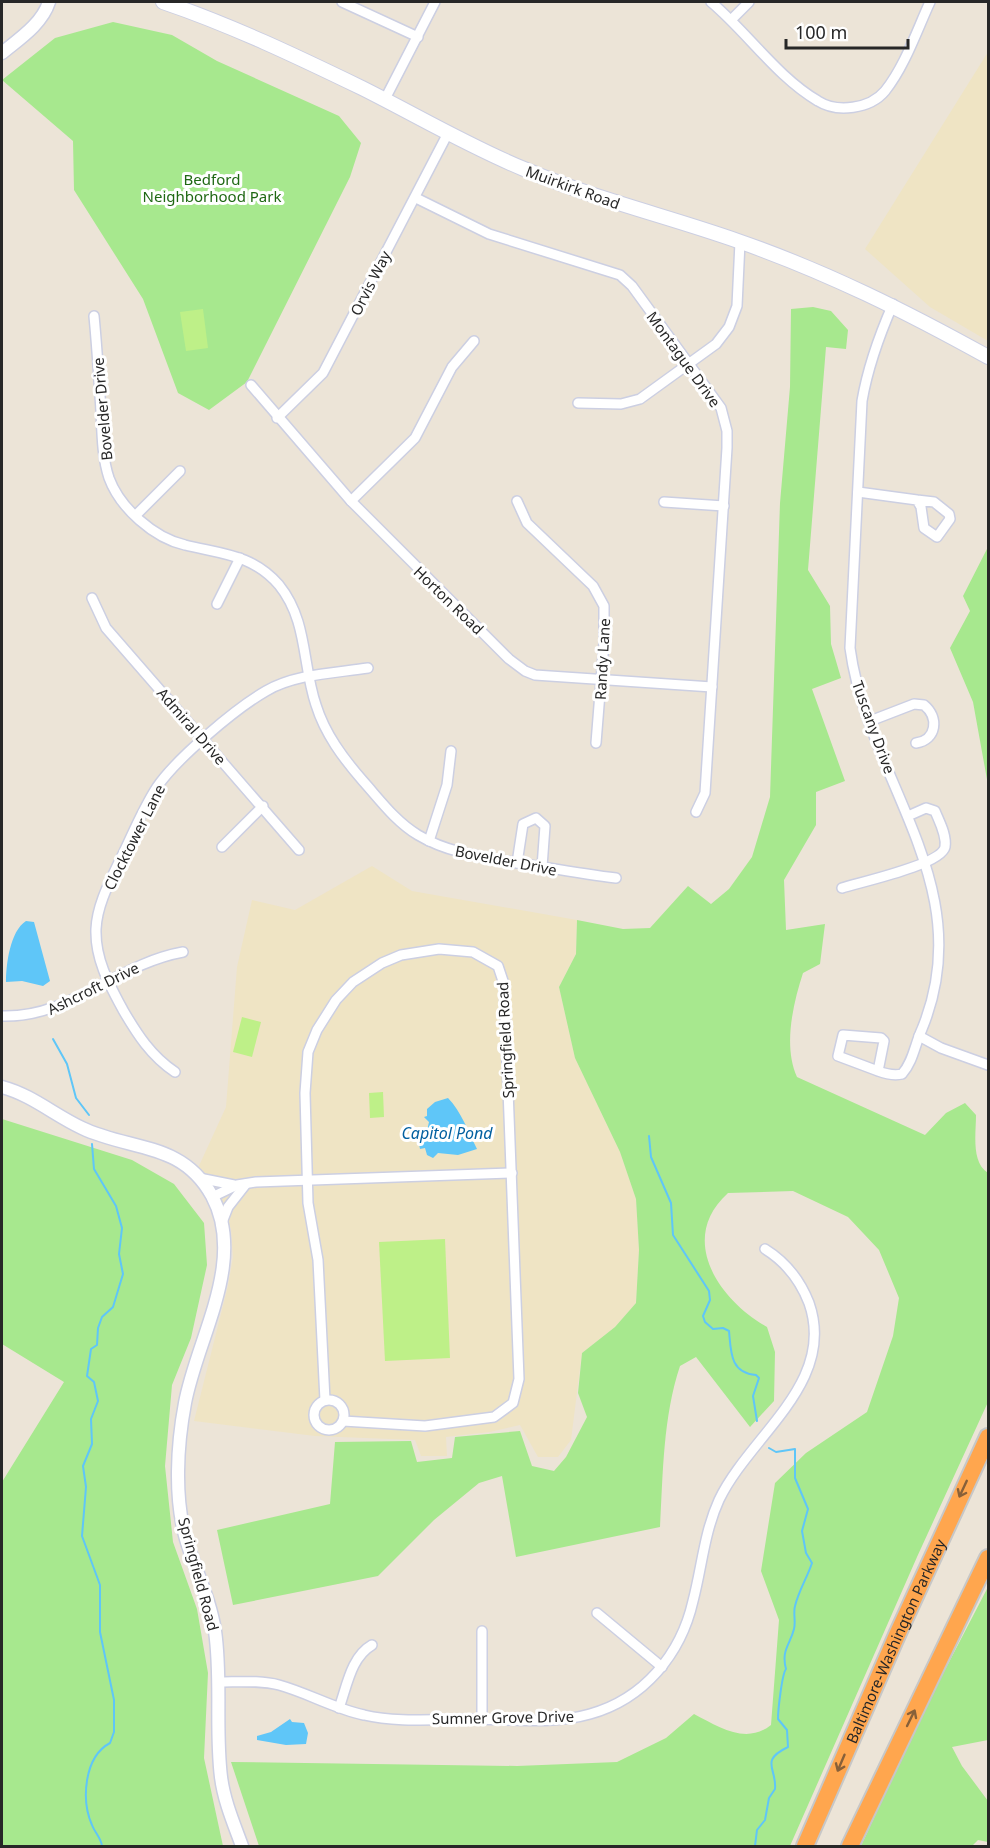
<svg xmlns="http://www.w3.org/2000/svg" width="990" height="1848" font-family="'Noto Sans',sans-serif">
  <rect width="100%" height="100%" fill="#ece4d7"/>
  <g fill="#efe4c4">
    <path d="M988,52V341L930,307L865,249Z"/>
    <path d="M372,866L412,891L577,920L576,954L559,987L575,1058L620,1152L636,1199L639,1250L636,1303L615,1327L582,1353L571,1440L558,1457H538L520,1425L490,1432L446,1437L447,1456H421L415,1440L315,1436L194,1421L228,1286L233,1257L231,1229L214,1192L198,1168L226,1107L237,967L252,900L295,910Z"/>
  </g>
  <g fill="#a7e88e">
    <path d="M113,22L172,35L217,61L339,116L361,143L350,177L247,382L209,410L178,393L143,299L74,190L73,141L2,80L55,38Z"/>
    <path d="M813,307L831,311L848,330L846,349L826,347L808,570L830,606L831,644L841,678L812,689L845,781L816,792V825L784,880L786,930L825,924L820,964L803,973C793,1004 783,1046 797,1077L925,1135L946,1113L965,1103L976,1115C976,1134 971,1162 988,1173V1402L917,1557L790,1846H259L231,1762L517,1766L617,1762L666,1738L694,1714C719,1727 746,1745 771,1725L779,1620L761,1571L775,1483L806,1453L867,1412L893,1336L899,1298L879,1250L848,1217L793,1191L728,1193C677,1239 719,1300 767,1327L775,1352L774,1401L750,1427L696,1357L680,1366C663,1417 663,1474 660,1527L516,1557L502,1476L479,1483L434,1520L378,1576L233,1605L217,1530L330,1504L335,1442L411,1441L417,1462L452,1458L455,1437L520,1431L532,1466L554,1471L566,1457L587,1417L578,1393L582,1353L615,1327L636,1303L639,1250L636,1199L620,1152L575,1058L559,987L576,954L577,920L623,929L650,928L688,886L711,904L729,889L752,857L770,797L780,503L790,387L791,309Z"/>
    <path d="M988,547V785L973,702L950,648L970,611L963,596Z"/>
    <path d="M2,1119L132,1160L174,1184L204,1223L207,1265L191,1338L172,1385L165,1466L173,1542L197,1609L208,1673L204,1758L223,1846H2V1482L64,1382L2,1344Z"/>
    <path d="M988,1587V1740L952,1747L962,1766L988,1801V1842L978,1840L972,1846H861L922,1714Z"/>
  </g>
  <g fill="#bef088">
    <path d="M203,309L208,348L186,351L180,312Z"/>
    <path d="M242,1017L261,1022L252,1057L233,1052Z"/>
    <path d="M383,1092L384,1117L370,1118L369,1093Z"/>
    <path d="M445,1239L450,1358L385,1361L379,1242Z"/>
  </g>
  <g fill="#5fc6f8">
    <path d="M26,921L34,922L50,981L43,986L22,981L6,982C6,965 10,931 26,921Z"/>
    <path d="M448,1098C461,1111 469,1133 477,1149L458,1155L438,1153L433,1158L427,1155L425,1148L420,1149L419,1144L425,1139L429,1122L424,1117L427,1116V1109L435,1102Z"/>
    <path d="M290,1719L292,1722L304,1723L308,1733L306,1744L286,1745L257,1740V1736L271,1732Z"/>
  </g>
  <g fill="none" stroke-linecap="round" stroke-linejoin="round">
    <g stroke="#5fc6f8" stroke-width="2">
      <path d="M53,1039L67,1064L76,1098L89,1115"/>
      <path d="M649,1136L651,1157L671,1203L673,1235L709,1291L710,1300L703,1316L705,1322L713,1329L723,1328L729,1331C731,1352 730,1373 756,1375L759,1378L753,1396L757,1421"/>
      <path d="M92,1144L94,1169L116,1206L122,1228L119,1254L123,1274L113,1307L102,1317L98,1328L97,1345L91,1349L87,1376L94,1382L98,1401L91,1419L92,1444L83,1466L86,1487L82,1536L100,1585V1632L114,1700V1732L110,1743C84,1757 81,1800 92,1825C95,1833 101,1838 102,1846"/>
      <path d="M755,1846L757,1830L765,1820L769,1798L775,1789C777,1768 759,1761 788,1747L787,1730L778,1719C778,1710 782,1674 786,1669C781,1650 790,1645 794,1629C796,1622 793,1613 795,1606C799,1590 807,1578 812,1563L806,1553L802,1531L808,1509L795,1478V1449L776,1452L769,1448"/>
    </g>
    <defs>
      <g id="minor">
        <path d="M342,2L418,37"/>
        <path d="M711,2C747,32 777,77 818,101C837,113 870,109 885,91C905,66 917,30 930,2"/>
        <path d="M732,19L749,2"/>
        <path d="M384,101L435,2"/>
        <path d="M416,198L489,234L620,275L632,286L721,408L727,431V448L705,793L696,812"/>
        <path d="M94,316C97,347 99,379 101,411C102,433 102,457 109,478C120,508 154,538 185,545C221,554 252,554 279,585C308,621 302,664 316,705C325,734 343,758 363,781C380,800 396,822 418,835C448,853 483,857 518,863C550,868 583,874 616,878"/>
        <path d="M251,385L351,501L509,659L525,671L535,675L712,687"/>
        <path d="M578,403L621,404L640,399L716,344L729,327L737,306L740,242"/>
        <path d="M277,418L323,373L447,135"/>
        <path d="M858,492L917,500L921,507L924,528L937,537L950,519L949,514L934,502L917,500"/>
        <path d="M351,501L415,438L452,367L474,341"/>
        <path d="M517,501L527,523L593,586L604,606V643L596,743"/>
        <path d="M664,502L724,506"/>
        <path d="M136,515L180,471"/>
        <path d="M92,598L106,628L299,850"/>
        <path d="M217,604L240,558"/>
        <path d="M870,721L914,704L924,705C939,717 937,740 916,743"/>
        <path d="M429,841L447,785L451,751"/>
        <path d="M222,847L263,806"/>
        <path d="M517,863L523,824L536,818L545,826L542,867"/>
        <path d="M842,888C860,882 941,865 945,847C947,835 939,821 935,811L926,808L908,816"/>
        <path d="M2,1016C71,1018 116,964 183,952"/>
        <path d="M919,1036L941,1048L988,1065"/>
        <path d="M878,1071L884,1041L881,1038L843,1035L838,1056L878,1071C886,1074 893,1076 902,1074C913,1062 915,1044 922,1029C981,886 868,782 850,648L862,401C868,366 879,336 893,304"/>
        <path d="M175,1072C151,1056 137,1034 123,1010C109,984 95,959 96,929C97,905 110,881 120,860C132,836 142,810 157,787C177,758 235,709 266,691C295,674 335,673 368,668"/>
        <path d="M199,1178L234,1185"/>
        <path d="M212,1197L237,1185L256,1182L512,1173"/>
        <path d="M221,1225L228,1207L246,1184"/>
        <circle cx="329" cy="1415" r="15"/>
        <path d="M325,1400L318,1260L308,1203L305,1093L308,1052L317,1030L336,1000L353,982L382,963L401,955L439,949L473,952L498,966L504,984L519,1379L513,1403L494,1417L425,1426L343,1421"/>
        <path d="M597,1613L662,1667"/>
        <path d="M482,1631V1719"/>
        <path d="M218,1682C239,1682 260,1680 279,1685C308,1693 335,1709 364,1715C397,1723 434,1719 468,1719C508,1719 552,1725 590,1714C644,1699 681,1654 693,1601C702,1567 704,1533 719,1500C750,1435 837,1383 809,1303C800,1280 786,1262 765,1249"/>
        <path d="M339,1708C347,1686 351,1657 372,1645"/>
      </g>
      <g id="tertiary">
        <path d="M2,53C19,39 42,24 49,2"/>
        <path d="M2,1087C32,1095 54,1115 82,1128C130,1151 182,1141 212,1196C247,1261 197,1338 185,1403C177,1445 174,1498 186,1539C195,1570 210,1598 215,1631C222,1679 215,1728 221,1777C224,1801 234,1824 242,1846"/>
      </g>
      <path id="secondary" d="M163,2C231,25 298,57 362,88C416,115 468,146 524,169C594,199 667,216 738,241C827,272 907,312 988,357"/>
      <g id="motorway">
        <path id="s1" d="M805,1846L897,1635L988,1437"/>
        <path d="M850,1846L988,1558"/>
      </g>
    </defs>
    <use href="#minor" stroke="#cccfe2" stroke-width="12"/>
    <use href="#tertiary" stroke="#cccfe2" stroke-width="15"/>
    <use href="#secondary" stroke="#cccfe2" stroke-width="16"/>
    <use href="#motorway" stroke="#c7c7c7" stroke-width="20"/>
    <use href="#minor" stroke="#fff" stroke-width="9"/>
    <use href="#tertiary" stroke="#fff" stroke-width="12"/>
    <use href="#secondary" stroke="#fff" stroke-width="14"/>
    <use href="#motorway" stroke="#ffa64e" stroke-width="16"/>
  </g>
  <defs><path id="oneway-shaft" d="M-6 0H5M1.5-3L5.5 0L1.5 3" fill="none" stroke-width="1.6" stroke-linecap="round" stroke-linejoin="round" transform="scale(1.5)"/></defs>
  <g stroke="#886039">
    <use href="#oneway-shaft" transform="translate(963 1489) rotate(115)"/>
    <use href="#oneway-shaft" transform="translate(911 1718) rotate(-64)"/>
    <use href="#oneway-shaft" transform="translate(841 1763) rotate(113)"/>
  </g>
  <g text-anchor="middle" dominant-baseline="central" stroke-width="6" stroke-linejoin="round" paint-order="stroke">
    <g font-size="15" fill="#1f6813" stroke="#fff">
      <text x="212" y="179">Bedford<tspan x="212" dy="17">Neighborhood Park</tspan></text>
    </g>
    <g font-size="15" fill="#272727" stroke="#fff">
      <text transform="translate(573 187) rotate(20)">Muirkirk Road</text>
      <text transform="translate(370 283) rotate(-63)">Orvis Way</text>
      <text transform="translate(684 359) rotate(54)">Montague Drive</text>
      <text transform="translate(102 409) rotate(-95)">Bovelder Drive</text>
      <text transform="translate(449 600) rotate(44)">Horton Road</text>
      <text transform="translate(602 659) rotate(-87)">Randy Lane</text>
      <text transform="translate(192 726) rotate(49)">Admiral Drive</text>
      <text transform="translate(874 727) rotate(70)">Tuscany Drive</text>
      <text transform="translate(134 837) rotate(-63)">Clocktower Lane</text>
      <text transform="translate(506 860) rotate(11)">Bovelder Drive</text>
      <text transform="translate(93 988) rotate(-26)">Ashcroft Drive</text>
      <text transform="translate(505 1040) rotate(-93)">Springfield Road</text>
      <text transform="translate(199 1574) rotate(75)">Springfield Road</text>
      <text stroke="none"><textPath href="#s1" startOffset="224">Baltimore-Washington Parkway</textPath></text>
      <text transform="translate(503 1717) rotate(-1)">Sumner Grove Drive</text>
    </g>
    <g font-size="16" font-style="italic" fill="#0260a0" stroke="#fff">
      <text x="447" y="1133">Capitol Pond</text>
    </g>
  </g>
  <rect width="990" height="1848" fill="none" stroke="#272727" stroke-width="6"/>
  <path d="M786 39v9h122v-9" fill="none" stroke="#272727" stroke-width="3"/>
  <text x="795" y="39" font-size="18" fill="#272727" stroke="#ffffff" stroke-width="4.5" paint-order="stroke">100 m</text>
</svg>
